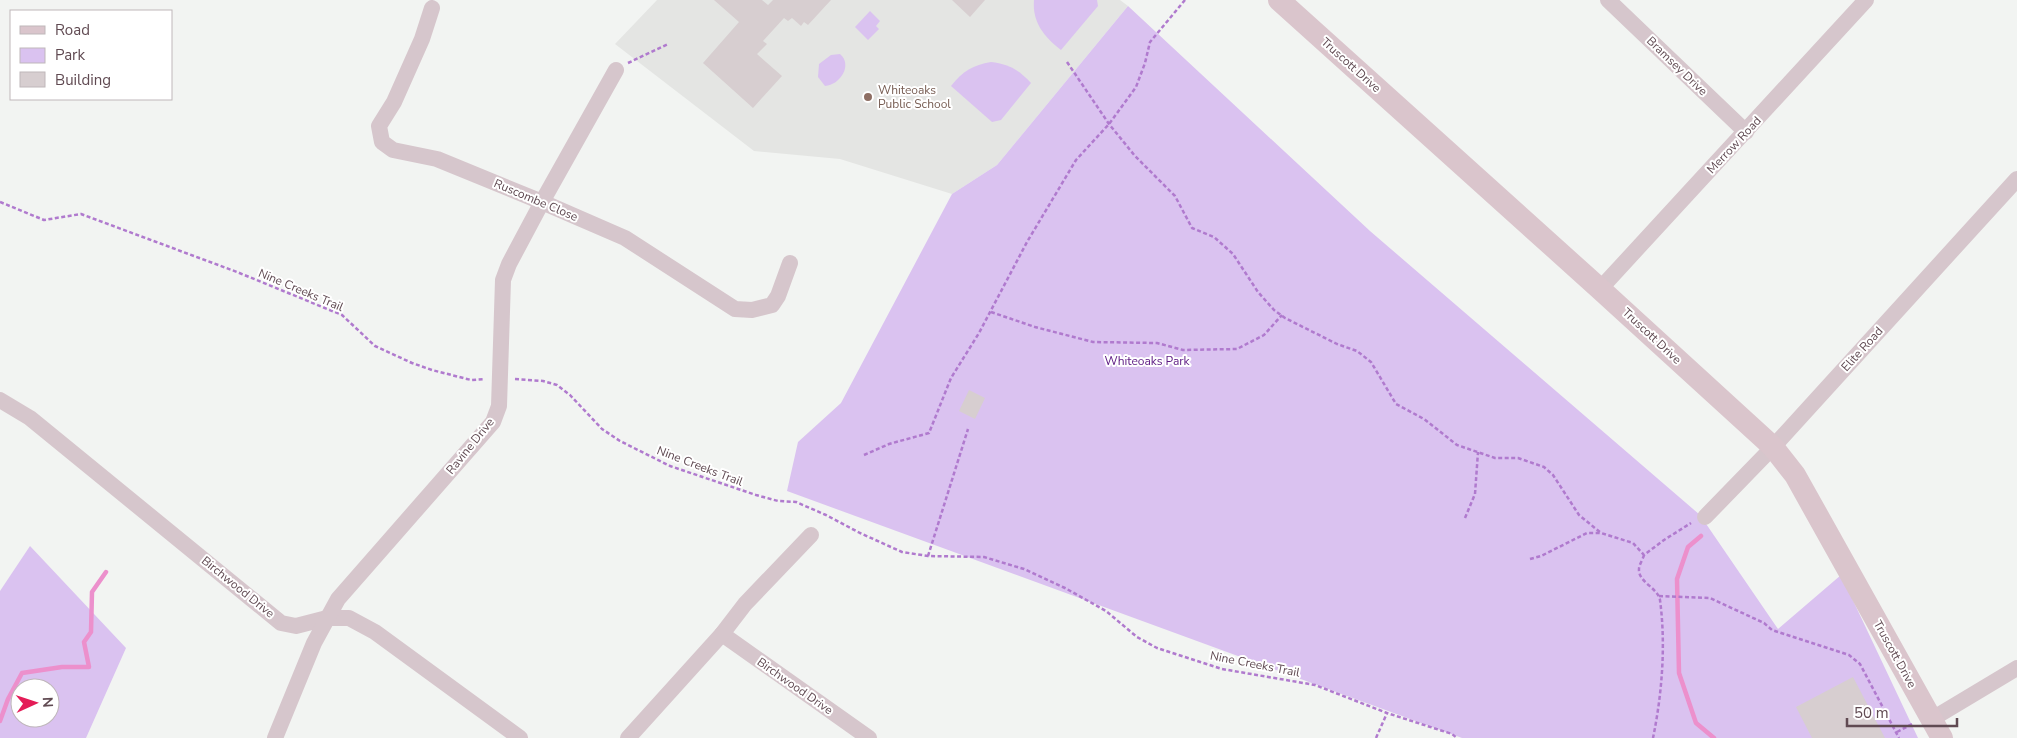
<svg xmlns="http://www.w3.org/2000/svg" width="2017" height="738" font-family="'Nunito Sans',sans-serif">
  <rect width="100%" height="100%" fill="#f2f4f2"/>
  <path fill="#e4e5e3" d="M657,0H1120L1128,6L997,165L952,194L840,159L754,151L615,44Z"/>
  <g fill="#dac2f0" fill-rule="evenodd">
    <path d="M1034,0H1097L1098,6L1061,50C1044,37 1032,22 1034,0Z"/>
    <path d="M1128,6L1370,231L1700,515L1778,629L1841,575L1918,738H1462L787,491L798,442L841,403L952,194L997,165Z"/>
    <path d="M870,11L880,21L876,26L879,29L868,40L855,27Z"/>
    <path d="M840,54C853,65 840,85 825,86L818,77L819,64L831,55Z"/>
    <path d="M991,62C1009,64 1019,70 1031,83L1001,120L992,122L951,86C963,71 973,65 991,62Z"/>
    <path d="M30,546L126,648L86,738H0V591ZM20,688H50V718H20Z"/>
  </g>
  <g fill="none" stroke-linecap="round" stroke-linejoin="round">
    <g stroke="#ec90cc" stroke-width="4.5">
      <path d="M1701,536L1688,547L1677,579L1679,673L1696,723L1714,738"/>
      <path d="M0,721L8,699L22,673L62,667H89L84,642L91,632L92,592L106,572"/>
    </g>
  </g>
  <g fill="#d7ced0">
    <path d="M714,0H762L768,5L773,0H831L808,25L804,22L801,26L792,18L788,21L784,18L763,41L767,44L757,54L782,76L753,108L703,63L739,22Z"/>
    <path d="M952,0H985L970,17Z"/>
    <path d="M969,390L985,398L975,419L959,411Z"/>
    <path d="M1853,677L1885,738H1812L1796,707Z"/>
  </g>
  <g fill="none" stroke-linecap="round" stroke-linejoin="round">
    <g stroke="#b07ace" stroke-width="2.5" stroke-dasharray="4 2.5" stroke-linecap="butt">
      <path d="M1067,62L1109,124L1135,156L1175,196L1192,228L1214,237L1233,254L1258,292L1274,310L1285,318L1337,344L1357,351L1371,362L1396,404L1424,419L1457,445L1495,458H1518L1544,467L1553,475L1579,515L1601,533"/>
      <path d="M628,63L668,44"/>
      <path d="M0,202L44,220L81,214L237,272L342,315L375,346L412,363L432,370L471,380L485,379"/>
      <path d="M991,312L1035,327L1093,342L1157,343L1183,350L1237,349L1264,335L1282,315"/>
      <path d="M515,379L543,381L557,385L570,395L602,429L620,441L670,466L756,495L778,501L796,502L826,515L860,533L902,552L928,556L984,557L1024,569L1065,588L1106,611L1137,637L1157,648L1222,669L1315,685L1387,713L1452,734L1457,738"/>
      <path d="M864,455L889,444L929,433L951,378L979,333L1027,242L1076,160L1109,124L1136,87L1145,63L1150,42L1185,0"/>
      <path d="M1465,518L1475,494L1478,452"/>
      <path d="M1644,555C1643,559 1639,565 1639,569C1638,582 1658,588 1660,600C1666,645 1662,694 1653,738"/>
      <path d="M928,556L968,429"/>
      <path d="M1530,559L1541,556L1587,533H1601L1633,543L1644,555L1664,540L1691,523"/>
      <path d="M1659,596L1710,598L1764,623L1772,630L1849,655L1860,664L1899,738"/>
      <path d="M1897,732L1914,723"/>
      <path d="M1376,738L1387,713"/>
    </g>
    <g stroke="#d6c6cc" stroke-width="16">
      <path d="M1608,0L1746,132"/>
      <path d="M432,8L422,39L394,102L379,126L382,142L393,150L437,159L542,202L625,238L735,309L752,310L772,305L778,296L790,263"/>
      <path d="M1600,289L1866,0"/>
      <path d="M0,400L30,418L281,623L296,626L327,618H349L375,632L520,738"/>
      <path d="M1705,517L1773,447L2017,179"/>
      <path d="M722,634L869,738"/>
      <path d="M1932,719L2017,668"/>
      <path d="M275,738L314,643L338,599L493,422L499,406L503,280L509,264L542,202L616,70"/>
      <path d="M628,738L722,634L745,604L811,535"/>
    </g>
    <path stroke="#dac5cc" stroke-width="22" d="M1279,0L1600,289L1773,447L1795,475L1942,738"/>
  </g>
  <circle fill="#8d6e63" stroke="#fff" stroke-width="2" cx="868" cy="97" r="5"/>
  <g text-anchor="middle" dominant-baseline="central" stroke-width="4" stroke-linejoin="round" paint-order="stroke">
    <g font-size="12" fill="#604a52" stroke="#fff">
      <text transform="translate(1351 65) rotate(42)">Truscott Drive</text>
      <text transform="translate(1677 66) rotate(44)">Bramsey Drive</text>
      <text transform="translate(1734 145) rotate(-47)">Merrow Road</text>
      <text transform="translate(536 200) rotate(23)">Ruscombe Close</text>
      <text transform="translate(301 290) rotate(23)">Nine Creeks Trail</text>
      <text transform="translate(1652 336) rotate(43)">Truscott Drive</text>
      <text transform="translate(1862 349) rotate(-48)">Elite Road</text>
      <text transform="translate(470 446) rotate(-51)">Ravine Drive</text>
      <text transform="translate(700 466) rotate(21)">Nine Creeks Trail</text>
      <text transform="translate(238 587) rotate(39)">Birchwood Drive</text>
      <text transform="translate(1895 654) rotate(61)">Truscott Drive</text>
      <text transform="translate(1255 664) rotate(11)">Nine Creeks Trail</text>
      <text transform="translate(795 686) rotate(35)">Birchwood Drive</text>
    </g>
    <g font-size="12" fill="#785e54" stroke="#fff" text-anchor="start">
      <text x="878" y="90">Whiteoaks<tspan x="878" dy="14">Public School</tspan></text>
    </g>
    <g font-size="12" fill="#5c1982" stroke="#fff">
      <text x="1147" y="361">Whiteoaks Park</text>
    </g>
  </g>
  <rect x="10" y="10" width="162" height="90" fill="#ffffff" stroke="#bfb7ba"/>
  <rect x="20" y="26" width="25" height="8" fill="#dac5cc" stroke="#bfb7ba"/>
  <text x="55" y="35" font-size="15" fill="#604a52">Road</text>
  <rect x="20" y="48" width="25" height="15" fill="#dac2f0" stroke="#bfb7ba"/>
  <text x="55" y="60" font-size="15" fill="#604a52">Park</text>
  <rect x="20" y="72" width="25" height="15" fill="#d7ced0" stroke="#bfb7ba"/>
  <text x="55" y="85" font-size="15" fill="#604a52">Building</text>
  <g transform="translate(35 703) rotate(87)"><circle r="24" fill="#ffffff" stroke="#bfb7ba"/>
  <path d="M0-4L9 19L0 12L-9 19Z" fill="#e41c57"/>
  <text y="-8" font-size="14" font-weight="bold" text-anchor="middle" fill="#604a52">N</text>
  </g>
  <path d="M1847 718v8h110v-8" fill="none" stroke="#604a52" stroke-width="2.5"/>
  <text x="1854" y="718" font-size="15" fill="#604a52" stroke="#ffffff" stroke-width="4" paint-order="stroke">50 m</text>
</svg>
